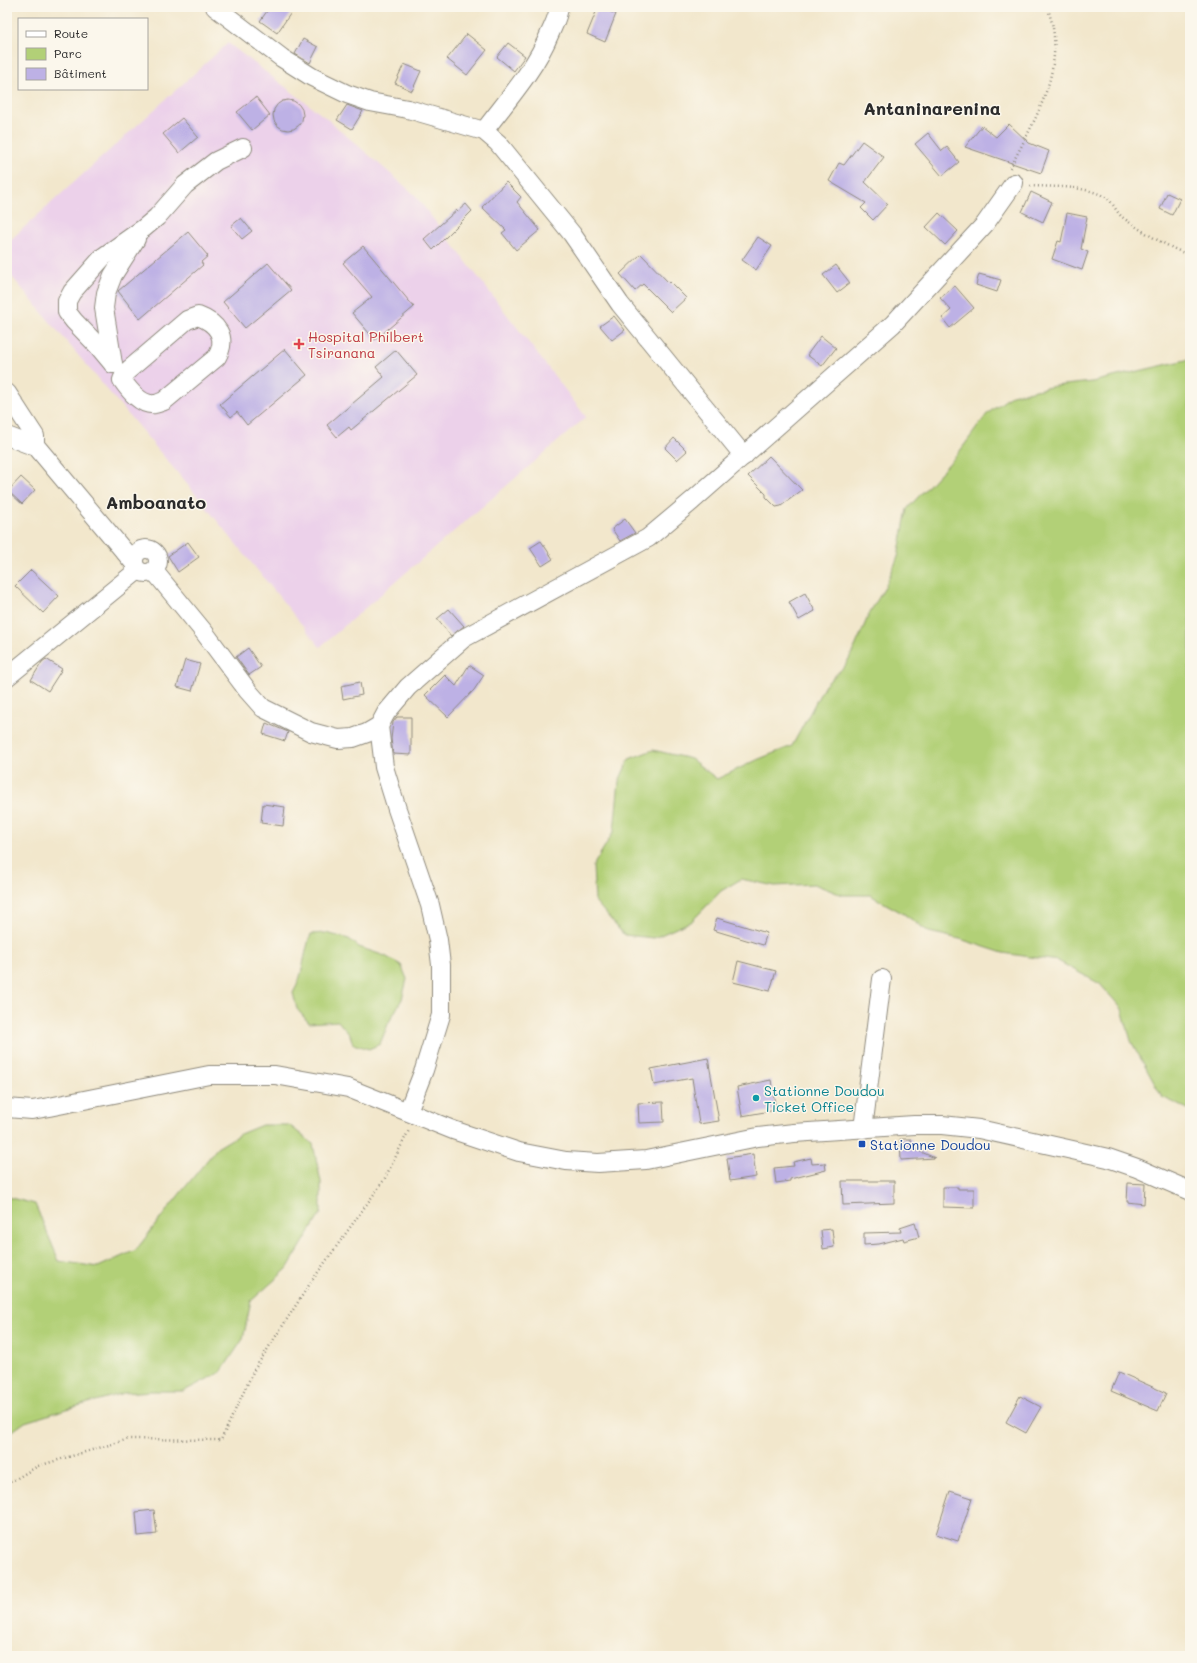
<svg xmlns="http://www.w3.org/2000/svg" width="1197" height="1663" font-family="Mali,sans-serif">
  <rect width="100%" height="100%" fill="#fbf7ec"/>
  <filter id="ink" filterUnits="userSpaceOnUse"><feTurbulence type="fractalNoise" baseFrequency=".025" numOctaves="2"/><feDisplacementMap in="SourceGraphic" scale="8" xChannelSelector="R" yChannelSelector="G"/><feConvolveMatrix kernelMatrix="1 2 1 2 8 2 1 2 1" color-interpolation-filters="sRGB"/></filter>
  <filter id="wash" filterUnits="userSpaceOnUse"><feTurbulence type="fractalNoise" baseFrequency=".012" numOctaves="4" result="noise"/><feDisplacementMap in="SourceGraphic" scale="16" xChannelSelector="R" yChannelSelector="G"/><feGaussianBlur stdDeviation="0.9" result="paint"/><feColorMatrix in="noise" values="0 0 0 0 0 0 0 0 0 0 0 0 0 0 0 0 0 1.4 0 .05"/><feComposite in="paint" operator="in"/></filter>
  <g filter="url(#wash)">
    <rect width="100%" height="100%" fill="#f2e7cc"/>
    <path fill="#ecd1ea" d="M228,43L326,118L414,194L586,417L320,647L192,490L7,271V243Z"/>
    <g fill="#b2d077" stroke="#6e7e51">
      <path d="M1190,359V1110L1162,1097L1131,1041L1122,1009L1100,984L1058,961L1003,953L960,939L929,932L904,914L870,895H842L814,884L775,886L741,879L721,891L692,921L654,938L624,935L595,901L593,866L614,831L619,781L629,759L653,750L691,759L717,779L759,759L792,746L825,685L845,666L855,647L870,612L884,589L898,557L907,509L957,455L987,414L1012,395L1055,386L1092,382Z"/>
      <path d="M326,933L349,939L359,947L385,956L401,965L407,979L402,999L388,1024L380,1044L369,1049L353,1044L350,1035L338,1021L309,1023L297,1009L293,993C304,975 303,954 311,934Z"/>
      <path d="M262,1125H289L313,1144L321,1182V1213L287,1269L251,1301L243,1339L221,1372L184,1391H151L124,1393L67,1409L25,1422L7,1435V1197L35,1204L59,1261L98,1267L136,1250L170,1206L217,1148L240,1134Z"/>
    </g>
    <g id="blocks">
      <g fill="#bdb1e5">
        <path d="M270,7H295L277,33L260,21Z"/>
        <path d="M598,7L616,14L605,42L587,34Z"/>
        <path d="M467,34L487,50L467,75L447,59Z"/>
        <path d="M303,39L318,47L310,63L295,54Z"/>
        <path d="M508,43L525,56L514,71L497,57Z"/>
        <path d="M404,64L421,71L412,91L395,83Z"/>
        <path d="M256,97L270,115L252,130L237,112Z"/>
        <circle cx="288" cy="115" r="15"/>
        <path d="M347,105L363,111L352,129L337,120Z"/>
        <path d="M182,118L198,137L179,153L163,134Z"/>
        <path d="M1009,124L1029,143L1049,151L1041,173L965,147L982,126L996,137Z"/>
        <path d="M928,133L942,151L947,147L959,162L942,176L915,144Z"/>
        <path d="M862,141L884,157L865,182L888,204L873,220L861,208L866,203L829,181L839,163L844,165Z"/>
        <path d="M506,182L521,197L517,202L540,230L516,250L502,233L506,230L482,207Z"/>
        <path d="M1031,192L1052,202L1043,222L1022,212Z"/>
        <path d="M1167,193L1180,199L1172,215L1160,209Z"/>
        <path d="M466,204L472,211L433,250L424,239L457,210L458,211Z"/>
        <path d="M939,213L958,231L945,245L926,227Z"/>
        <path d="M1067,213L1087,217L1081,249L1088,252L1082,270L1052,259L1058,241L1061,242Z"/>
        <path d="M241,218L252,231L242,239L231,226Z"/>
        <path d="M188,232L208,256L201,262L203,265L140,319L118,291Z"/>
        <path d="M758,237L772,246L756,270L742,260Z"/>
        <path d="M363,246L414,307L375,340L352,313L372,297L343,263Z"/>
        <path d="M641,254L669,283L670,282L686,298L671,312L643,284L635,291L620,274Z"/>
        <path d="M268,263L291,290L245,328L223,302Z"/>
        <path d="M836,265L850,283L837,293L823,275Z"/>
        <path d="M979,274L1001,280L997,292L976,285Z"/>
        <path d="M955,286L974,308L950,328L942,318L951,310L940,298Z"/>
        <path d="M614,316L625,330L612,340L600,326Z"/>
        <path d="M821,336L836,348L822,366L807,355Z"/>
        <path d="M285,349L307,375L247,425L237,412L231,417L220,404Z"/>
        <path d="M396,350L417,375L351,430L349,427L337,437L327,425L384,377L376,367Z"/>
        <path d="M674,438L687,451L677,460L665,448Z"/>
        <path d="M769,456L802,490L781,506L776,507L766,497V494L748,476Z"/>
        <path d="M21,477L35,490L22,504L8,491Z"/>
        <path d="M625,519L635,533L620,541L612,529Z"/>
        <path d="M541,541L553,559L542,566L530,548Z"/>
        <path d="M188,542L199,557L178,572L168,556Z"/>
        <path d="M31,570L59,596L43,613L15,586Z"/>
        <path d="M805,593L815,611L799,620L789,602Z"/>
        <path d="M449,609L464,626L451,636L437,619Z"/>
        <path d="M248,648L261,667L249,675L236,657Z"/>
        <path d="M46,659L62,669L48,691L31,680L42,662Z"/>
        <path d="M185,660L200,664L192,691L177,687Z"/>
        <path d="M469,665L484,675L474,690L448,717L425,695L445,675L456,686Z"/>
        <path d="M360,682L362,695L343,699L341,686Z"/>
        <path d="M397,717H411V755L393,754L391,739L393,722Z"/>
        <path d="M266,723L288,732L285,741L263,734Z"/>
        <path d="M263,804L285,807L283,826L261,823Z"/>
        <path d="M717,918L767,933L763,945L713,930Z"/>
        <path d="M738,961L776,971L770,991L733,982Z"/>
        <path d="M708,1058L719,1121L699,1124L692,1078L654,1085L651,1069Z"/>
        <path d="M771,1080L776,1110L742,1116L737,1087Z"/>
        <path d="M663,1102L664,1122L639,1123L638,1103Z"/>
        <path d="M900,1139H911L912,1148L935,1158L901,1160Z"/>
        <path d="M753,1154L756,1177L730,1181L727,1158Z"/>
        <path d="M811,1158L812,1164L825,1163L826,1170L790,1179V1181L776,1183L774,1168L794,1166L793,1162Z"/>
        <path d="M842,1181H894V1203L843,1205Z"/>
        <path d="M1128,1183L1145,1184L1144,1204L1127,1202Z"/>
        <path d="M943,1187H958V1189H974V1208L943,1207Z"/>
        <path d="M915,1223L919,1237L904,1241L903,1238L879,1244L864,1245V1233L901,1232L900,1228Z"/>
        <path d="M832,1229L834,1247L823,1249L821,1230Z"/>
        <path d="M1119,1372L1166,1393L1158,1411L1111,1391Z"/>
        <path d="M1020,1396L1041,1407L1026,1433L1006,1422Z"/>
        <path d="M950,1491L972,1498L958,1541L936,1534Z"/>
        <path d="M154,1510L157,1534L138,1536L136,1512Z"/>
      </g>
    </g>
  </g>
  <g filter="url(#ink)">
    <use href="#blocks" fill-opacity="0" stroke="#8e897c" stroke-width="1"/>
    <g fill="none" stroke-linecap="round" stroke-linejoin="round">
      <defs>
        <g id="minor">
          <path d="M215,7L282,58L312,77L347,94L370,102L408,109L484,131L498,143L572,234L620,304L744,456"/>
          <path d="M484,131C508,99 534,71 550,33C554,24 558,17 559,7"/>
          <path d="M198,316C217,323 228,337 217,357L164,401C161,402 157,404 155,404C141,406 129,390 122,380L125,373L187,320Z"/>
          <path d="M113,364L98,346L74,321L67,312V301L72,292L103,257L144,228L157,217L185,185L216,161L243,148"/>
          <path d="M113,364L104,308L106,293L113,275L136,239"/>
          <path d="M7,393L31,430L35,436V445"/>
          <path d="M7,436L28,444L35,445L134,563"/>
          <circle cx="146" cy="561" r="12"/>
          <path d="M154,571L204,632L248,691L263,708L311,732L338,739L353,738L367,733L379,726L386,713L408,687L464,638L648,538L692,501L893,324L985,224L1014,183"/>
          <path d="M7,677L137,571"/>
          <path d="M379,726L384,767L397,809L430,905L438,940L441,965V1015L424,1070L408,1111"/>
          <path d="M7,1108L32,1110L49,1107L209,1075H275L348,1088L453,1130L519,1152L566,1161L598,1163L646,1160L758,1137L794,1133L914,1125H942L979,1129L1108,1158L1137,1168L1190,1191"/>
          <path d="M863,1129L882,979"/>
        </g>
      </defs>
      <use href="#minor" stroke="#8e897c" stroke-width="20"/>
      <g stroke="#8e897c" stroke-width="2.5" stroke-dasharray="1 3" stroke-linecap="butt">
        <path d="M1010,168C1032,125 1061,79 1053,28C1052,21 1049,14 1048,7"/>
        <path d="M1030,186C1052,187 1089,185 1108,199C1113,203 1116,211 1121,216C1134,227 1174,251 1190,255"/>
        <path d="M7,1484L38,1466L129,1439L221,1440L254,1370L311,1282L384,1180L409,1130"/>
      </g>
      <use href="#minor" stroke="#fff" stroke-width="18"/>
    </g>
  </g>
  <path fill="#e0444e" stroke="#fbf7ec" stroke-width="1.5" d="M297 338h4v4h4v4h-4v4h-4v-4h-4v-4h4z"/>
  <circle fill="#0f9aa8" stroke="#fbf7ec" stroke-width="1.5" cx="756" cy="1098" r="4"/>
  <rect fill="#1a4fb4" stroke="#fbf7ec" stroke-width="1.5" x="858" y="1140" width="8" height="8" rx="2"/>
  <g text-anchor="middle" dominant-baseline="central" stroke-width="3" stroke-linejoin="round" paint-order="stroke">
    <g font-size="14" fill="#be3a42" stroke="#fbf7ec" text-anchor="start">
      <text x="308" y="336">Hospital Philbert<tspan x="308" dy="16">Tsiranana</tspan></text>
    </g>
    <g font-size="14" fill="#0d838f" stroke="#fbf7ec" text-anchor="start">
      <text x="764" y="1090">Stationne Doudou<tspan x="764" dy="16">Ticket Office</tspan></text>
    </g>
    <g font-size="14" fill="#164399" stroke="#fbf7ec" text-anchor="start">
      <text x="870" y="1144">Stationne Doudou</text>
    </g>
    <g font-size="18" font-weight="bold" fill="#2b2b2b" stroke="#fbf7ec">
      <text x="932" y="108">Antaninarenina</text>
      <text x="156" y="502">Amboanato</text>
    </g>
  </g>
  <rect width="1197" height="1663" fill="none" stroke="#fbf7ec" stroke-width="24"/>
  <rect x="18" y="18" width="130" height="72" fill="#fbf7ec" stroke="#a8a59f"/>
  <rect x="26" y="31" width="20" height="6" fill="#ffffff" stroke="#a8a59f"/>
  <text x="54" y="38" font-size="12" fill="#2b2b2b">Route</text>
  <rect x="26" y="48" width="20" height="12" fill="#b2d077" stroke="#a8a59f"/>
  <text x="54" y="58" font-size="12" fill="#2b2b2b">Parc</text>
  <rect x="26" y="68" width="20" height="12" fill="#bdb1e5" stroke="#a8a59f"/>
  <text x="54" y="78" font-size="12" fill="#2b2b2b">Bâtiment</text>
</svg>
